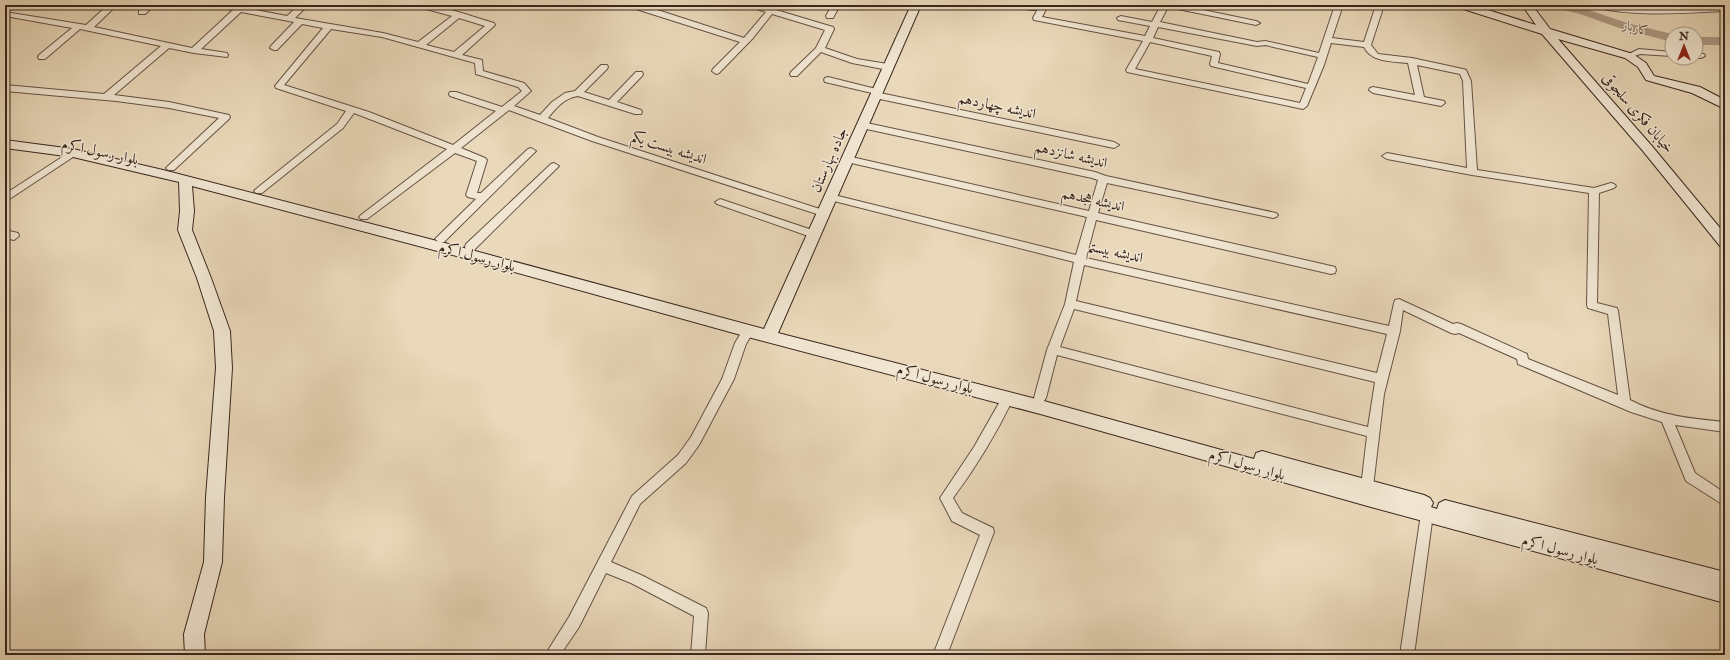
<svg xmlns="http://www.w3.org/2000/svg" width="1730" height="660" font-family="'IM FELL Double Pica',Amiri,serif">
  <rect width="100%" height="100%" fill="#e9d8b9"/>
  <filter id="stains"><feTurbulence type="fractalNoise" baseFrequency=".005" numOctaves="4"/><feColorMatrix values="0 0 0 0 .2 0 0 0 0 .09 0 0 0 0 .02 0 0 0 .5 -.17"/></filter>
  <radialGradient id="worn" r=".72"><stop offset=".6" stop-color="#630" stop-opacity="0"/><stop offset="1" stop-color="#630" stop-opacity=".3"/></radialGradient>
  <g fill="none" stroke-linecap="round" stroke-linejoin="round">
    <g fill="#ad9b84" fill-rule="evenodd">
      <path d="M1549,5H1571L1583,8L1627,23L1672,34V42L1619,28L1580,14L1551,7Z"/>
      <rect x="1696" y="37" width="29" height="8"/>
    </g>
    <defs>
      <g id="street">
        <path d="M108,5H117L94,27L192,48L233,10L215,7L214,5H230L287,16L299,5H308L295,18L383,33L418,42L452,16L419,7L418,5C444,5 469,16 494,23L495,25L462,55L482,60L483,71L524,83L531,91L514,106L540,115L552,102L565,93L575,91L601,65H607L608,67L607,69L584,92L609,100L636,72H642L643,74L642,76L617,102L641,110L642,112L641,114H635L578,96C564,98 556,108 548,118L598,137L826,211L828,213L826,215H820L592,141L509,110L461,148L485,158L487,160L477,193H481L528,149L531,148L536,151L444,242L440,243L435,239L476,199L468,197L466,195L477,161L455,153L367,219H361L359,217L361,215L447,149L354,113L343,128L262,193H256L254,191L256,189L337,124L346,111L276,88L275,86L323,28L302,24L277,50H274L270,48L271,46L294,22L241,12L201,49L227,53L228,55L227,57L194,53L169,48L114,95L169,102L229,115L230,117L229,119L174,170H168L166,168L168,166L219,118L169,108L116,101L5,91V85L104,94L161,46L80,29L45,59H39L38,57L39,55L72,28L5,16V12L86,25ZM459,18L485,26L454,52L426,45ZM331,29L382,37L475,63L476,74L518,87L522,91L502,107L456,92H450L449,94L450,96L496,111L453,145L369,112L284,85Z"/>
        <path d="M146,5H155L145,14H139V10Z"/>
        <path d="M636,5H642L744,38L766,12L745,5H757L769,8L772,5H780L776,10L833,27L834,29L825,48L857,59L888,64L892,67L888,70L852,63L821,52L797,76H791L790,74L791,72L816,48L825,30L772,14L753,38L719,73L716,74L712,71L713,69L740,42L636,9Z"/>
        <path d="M832,5H840L833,18H827L826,16Z"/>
        <path d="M1012,5H1037L1035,10H1032L1013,7Z"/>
        <path d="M1040,5H1048L1042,17L1145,36L1150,26L1118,20L1117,18L1121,16L1152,22L1161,5H1179L1256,21L1260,23L1256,25L1168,7L1160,22L1257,42L1265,41L1319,53L1335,5H1343L1332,38L1364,42L1376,5H1384L1371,45L1378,54L1412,58L1463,69L1466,70L1471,81L1477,170L1594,188L1611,183L1614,184L1616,186L1614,188L1599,193L1597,303L1617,308L1618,311L1630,400C1660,416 1693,419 1725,422V432L1675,425L1695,473L1725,493V506L1686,481L1662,422L1631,412L1518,364L1517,359L1459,333L1455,334L1451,333L1403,310L1400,331L1384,394L1373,487L1371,491L1367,492L1363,491L1361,487L1367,436L1057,355L1046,398L1044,401L1040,403L1036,401L1034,398L1047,350L1065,304L1074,262L830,200L825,197L830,194L1076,255L1087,217L847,162L842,159L847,156L1089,211L1098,180L1092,178L862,128L859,127L858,125L859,123L862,122L1095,172L1106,176L1276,213L1278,215L1276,217L1273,218L1107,183L1098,213L1331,266L1335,267L1336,270L1335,273L1331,274L1096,220L1086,258L1389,326L1394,303L1395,300L1399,299L1453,324L1457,323L1461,324L1527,354L1528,359L1618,395L1608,314L1588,308L1587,305L1589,193L1472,175L1387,159L1382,156L1387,153L1467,168L1463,81L1460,74L1417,65L1424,97L1444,101L1445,103L1441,106L1373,93L1369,90L1370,88L1373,87L1415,95L1408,63C1393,61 1372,63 1364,47L1331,43L1324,65L1307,106L1303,109L1127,72L1126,70L1143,41L1034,20L1033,18ZM1158,27L1257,46L1265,45L1318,57L1308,84L1218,63L1220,54L1219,52L1153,38ZM1150,42L1212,56L1210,64L1211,66L1306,88L1300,103L1135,69ZM1084,265L1387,334L1377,373L1076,301ZM1074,309L1375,382L1368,427L1060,347Z"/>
        <path d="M1592,5L1660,9L1725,7V11C1681,13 1636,17 1593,7Z"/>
        <path d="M1639,49L1672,52V56L1640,54L1629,58L1625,56Z"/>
        <path d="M1696,54H1704L1705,56L1701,58H1694H1696Z"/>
        <path d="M828,77L880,90V93L1114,142L1119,145L1114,148L875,98L872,97V93L825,82L824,80L825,78Z"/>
        <path d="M73,150L78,153L76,155L5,202V194Z"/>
        <path d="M554,163L559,166L557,168L474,250H466L465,247L466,244L551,164Z"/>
        <path d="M720,199L818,232L819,234L814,238L717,204L715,202Z"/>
        <path d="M5,230L18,233L19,236L14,240L5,238Z"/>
        <path d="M748,327L752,328L754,331L746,344L734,379L699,445L686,463L640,504L611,562L641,575L706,608L708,613L705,655H691L694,616L631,583L606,573L579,627L560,655H545L569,617L632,496L678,455L691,437L722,379L735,343L744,328Z"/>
        <path d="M1007,394L1011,396L1013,399C996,434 976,467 953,498L962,513L993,528L994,532L947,655H933L980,535L952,521L940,498L974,447L1003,396Z"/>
        <path d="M1427,508L1432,510L1433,514L1414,655H1400L1421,514L1422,510Z"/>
      </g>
      <g id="secondary">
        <path d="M911,5H921L778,333L1044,401L1254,459L1256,453L1262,451L1424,495L1430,498L1433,503L1431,507L1437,509L1439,503L1445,500L1725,572V603L1371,507L1044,415L748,337L464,258L192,186L194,211L192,230L211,278L230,331L232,368L224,497L222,562L204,634L205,655H185L184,634L204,562L206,497L216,368L214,331L197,278L178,230L180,211L179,182L73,157L5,148V140L73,149L163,170L464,248L764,329Z"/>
        <path d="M1456,5H1472L1536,25L1522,5H1532L1550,29L1633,54L1646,63L1654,76L1700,87L1725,100V109L1692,93L1646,80L1638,67L1625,58L1558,39L1651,145L1725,234V248L1720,246L1643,151L1542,34L1457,7Z"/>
      </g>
    </defs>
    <use href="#street" stroke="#655245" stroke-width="2"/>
    <use href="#secondary" stroke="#39261e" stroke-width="2"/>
    <use href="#street" fill="#f1e6d2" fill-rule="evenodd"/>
    <use href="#secondary" fill="#f1e6d2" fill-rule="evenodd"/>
  </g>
  <g text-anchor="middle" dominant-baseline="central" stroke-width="3" stroke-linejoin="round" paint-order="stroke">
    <g font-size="13" font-style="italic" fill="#5c493d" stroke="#f1e6d2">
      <text transform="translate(1636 28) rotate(16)">کاربار</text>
    </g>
    <g font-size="15" fill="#39261e" stroke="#f1e6d2">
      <text transform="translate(997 106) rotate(12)">اندیشه چهاردهم</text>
      <text transform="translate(1638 113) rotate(49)">خیابان فکری سلجوقی</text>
      <text transform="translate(669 148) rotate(18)">اندیشه بیست یکم</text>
      <text transform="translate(100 152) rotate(12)">بلوار رسول اکرم</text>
      <text transform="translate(1071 155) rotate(13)">اندیشه شانزدهم</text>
      <text transform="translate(829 160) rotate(-66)">جاده بهارستان</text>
      <text transform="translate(1093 200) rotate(13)">اندیشه هجدهم</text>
      <text transform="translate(1115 252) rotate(13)">اندیشه بیستم</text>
      <text transform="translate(477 257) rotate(15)">بلوار رسول اکرم</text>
      <text transform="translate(935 379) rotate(15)">بلوار رسول اکرم</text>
      <text transform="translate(1247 465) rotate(16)">بلوار رسول اکرم</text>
      <text transform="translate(1560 550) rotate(15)">بلوار رسول اکرم</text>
    </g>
  </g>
  <rect width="1730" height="660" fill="none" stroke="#e9d8b9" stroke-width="20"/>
  <rect x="6" y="6" width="1718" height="648" fill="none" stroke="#39261e" stroke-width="2"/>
  <rect x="10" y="10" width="1710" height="640" fill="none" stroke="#39261e"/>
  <g transform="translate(1684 46)"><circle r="19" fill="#f1e6d2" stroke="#a7998a"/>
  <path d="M0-3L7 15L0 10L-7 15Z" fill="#8f2418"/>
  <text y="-6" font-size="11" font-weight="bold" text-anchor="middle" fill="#39261e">N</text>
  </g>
  <rect width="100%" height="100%" filter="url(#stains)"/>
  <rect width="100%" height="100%" fill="url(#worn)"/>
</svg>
